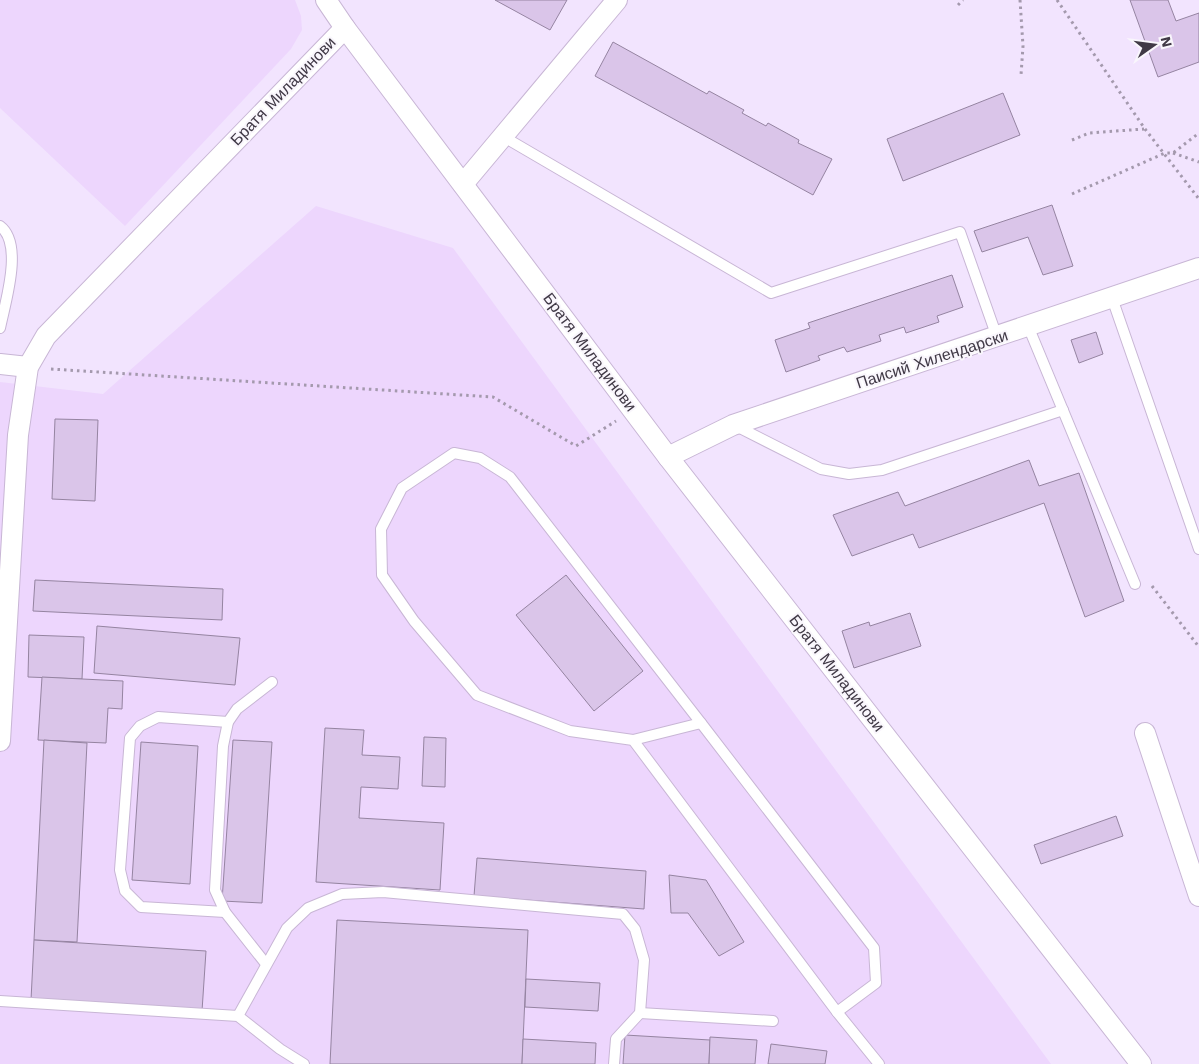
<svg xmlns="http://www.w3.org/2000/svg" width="1199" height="1064" font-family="'Work Sans',sans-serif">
  <rect width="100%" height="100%" fill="#f2e4fe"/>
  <g fill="#edd6fd">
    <path d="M0,0H295L301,16L302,30L291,49L125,226L0,108Z"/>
    <path d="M316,206L453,248L1051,1064H0V382L103,394Z"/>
  </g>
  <g fill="#dac5e9" stroke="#9584a1">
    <path d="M495,0H567L550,30Z"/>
    <path d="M1130,0H1168L1176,21L1199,13V62L1158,77Z"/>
    <path d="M613,42L707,94L709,91L744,110L742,113L766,126L768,123L799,140L798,143L832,159L813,195L595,76Z"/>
    <path d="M1003,93L1020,135L903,181L887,139Z"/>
    <path d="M1052,205L1073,266L1043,275L1028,237L982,252L974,231Z"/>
    <path d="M952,275L963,307L937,316L939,322L906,333L904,327L879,335L881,341L847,352L844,347L818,356L820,360L786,372L775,340L810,328L808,323Z"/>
    <path d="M1096,332L1103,354L1079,363L1071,340Z"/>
    <path d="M55,419L98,420L95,501L52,499Z"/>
    <path d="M1029,460L1039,486L1079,473L1124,601L1085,617L1044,503L919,548L913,534L852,556L833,515L898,492L905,506Z"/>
    <path d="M566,575L643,671L594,711L516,615Z"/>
    <path d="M35,580L223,589L222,620L33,611Z"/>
    <path d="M910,613L921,646L854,668L842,631L869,622L870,626Z"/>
    <path d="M97,626L240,638L235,685L94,673Z"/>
    <path d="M29,635L84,637L82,679L28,677Z"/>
    <path d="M42,677L123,681L122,709L108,708L106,743L38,740Z"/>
    <path d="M325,728L364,730L362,755L400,757L398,789L361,787L359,818L444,823L440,890L316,882Z"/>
    <path d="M424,737L446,738L445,787L422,786Z"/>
    <path d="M44,740L87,743L77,942L34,940Z"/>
    <path d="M233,740L272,742L262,903L222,901Z"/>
    <path d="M141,742L198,746L190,884L132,880Z"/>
    <path d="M1116,816L1123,836L1041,864L1034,845Z"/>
    <path d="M477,858L646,871L644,909L474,896Z"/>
    <path d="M669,875L706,880L744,942L719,956L688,913H671Z"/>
    <path d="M337,920L528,930L522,1064H330Z"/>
    <path d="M34,940L206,951L202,1011L31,1000Z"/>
    <path d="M526,979L600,983L598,1011L525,1007Z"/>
    <path d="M625,1035L710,1040L709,1064H623Z"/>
    <path d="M710,1037L757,1040L755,1064H709Z"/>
    <path d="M523,1039L596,1043L595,1064H522Z"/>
    <path d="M771,1044L827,1051L825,1064H768Z"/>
  </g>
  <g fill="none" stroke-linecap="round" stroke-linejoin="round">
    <defs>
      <g id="service">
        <path d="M504,137L771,293L960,232L997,337"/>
        <path d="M0,226C24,244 5,303 0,328"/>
        <path d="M1112,298L1199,549"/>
        <path d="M1028,326L1135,584"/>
        <path d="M734,425L821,469L849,474L882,470L1063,410"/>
        <path d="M701,723L510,477L480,458L454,453L402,488L381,529L382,575L414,621L477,695L570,731L633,740L837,1012L879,1064"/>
        <path d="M633,740L701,723L874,948L876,983L837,1012"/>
        <path d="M225,912L141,907L125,891L120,870L130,738L140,726L158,717L228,722"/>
        <path d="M266,964L225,912L215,890L223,746L228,722L237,709L272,682"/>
        <path d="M0,1001L238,1016L280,1049L304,1064"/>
        <path d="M640,1013L773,1021"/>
        <path d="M238,1016L287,928L308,908L342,894L383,892L623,914L635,929L644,960L640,1013L616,1039L614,1064"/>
      </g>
      <g id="minor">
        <path d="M326,0L345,28L668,457L1141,1064"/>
        <path d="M463,184L617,0"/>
        <path d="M0,364L28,367"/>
        <path d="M668,457L733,425L1199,268"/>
        <path d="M1145,733L1199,896"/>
        <path d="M0,741L18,435L28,367L46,336L345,28"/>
      </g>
    </defs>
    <use href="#service" stroke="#c8b6d5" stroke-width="12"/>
    <use href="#minor" stroke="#c8b6d5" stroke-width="22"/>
    <g stroke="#a499ad" stroke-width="3" stroke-dasharray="2.5 4" stroke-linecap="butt">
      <path d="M1020,0L1023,46L1021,75"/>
      <path d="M1057,0L1145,129L1199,199"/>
      <path d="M958,5L963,0"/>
      <path d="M1072,140L1089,133L1144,129"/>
      <path d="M1173,153L1199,162"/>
      <path d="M1072,194L1165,153H1173L1199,133"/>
      <path d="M51,369L493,397L576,446L616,421"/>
      <path d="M1152,586L1199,647"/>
    </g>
    <use href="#service" stroke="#fff" stroke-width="10"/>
    <use href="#minor" stroke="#fff" stroke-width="20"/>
  </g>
  <g text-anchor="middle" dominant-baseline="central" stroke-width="4" stroke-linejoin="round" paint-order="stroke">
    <g font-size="16" fill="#403946" stroke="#f9f6fc">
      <text transform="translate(283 91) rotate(-46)">Братя Миладинови</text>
      <text transform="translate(590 352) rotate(53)">Братя Миладинови</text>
      <text transform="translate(932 359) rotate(-18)">Паисий Хилендарски</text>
      <text transform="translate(837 673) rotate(52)">Братя Миладинови</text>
    </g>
  </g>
  <g transform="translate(1154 45) rotate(76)" stroke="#f9f6fc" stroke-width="4" paint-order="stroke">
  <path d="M0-4L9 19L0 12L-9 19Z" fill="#403946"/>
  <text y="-8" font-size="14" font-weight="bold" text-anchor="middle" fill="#403946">N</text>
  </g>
</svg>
